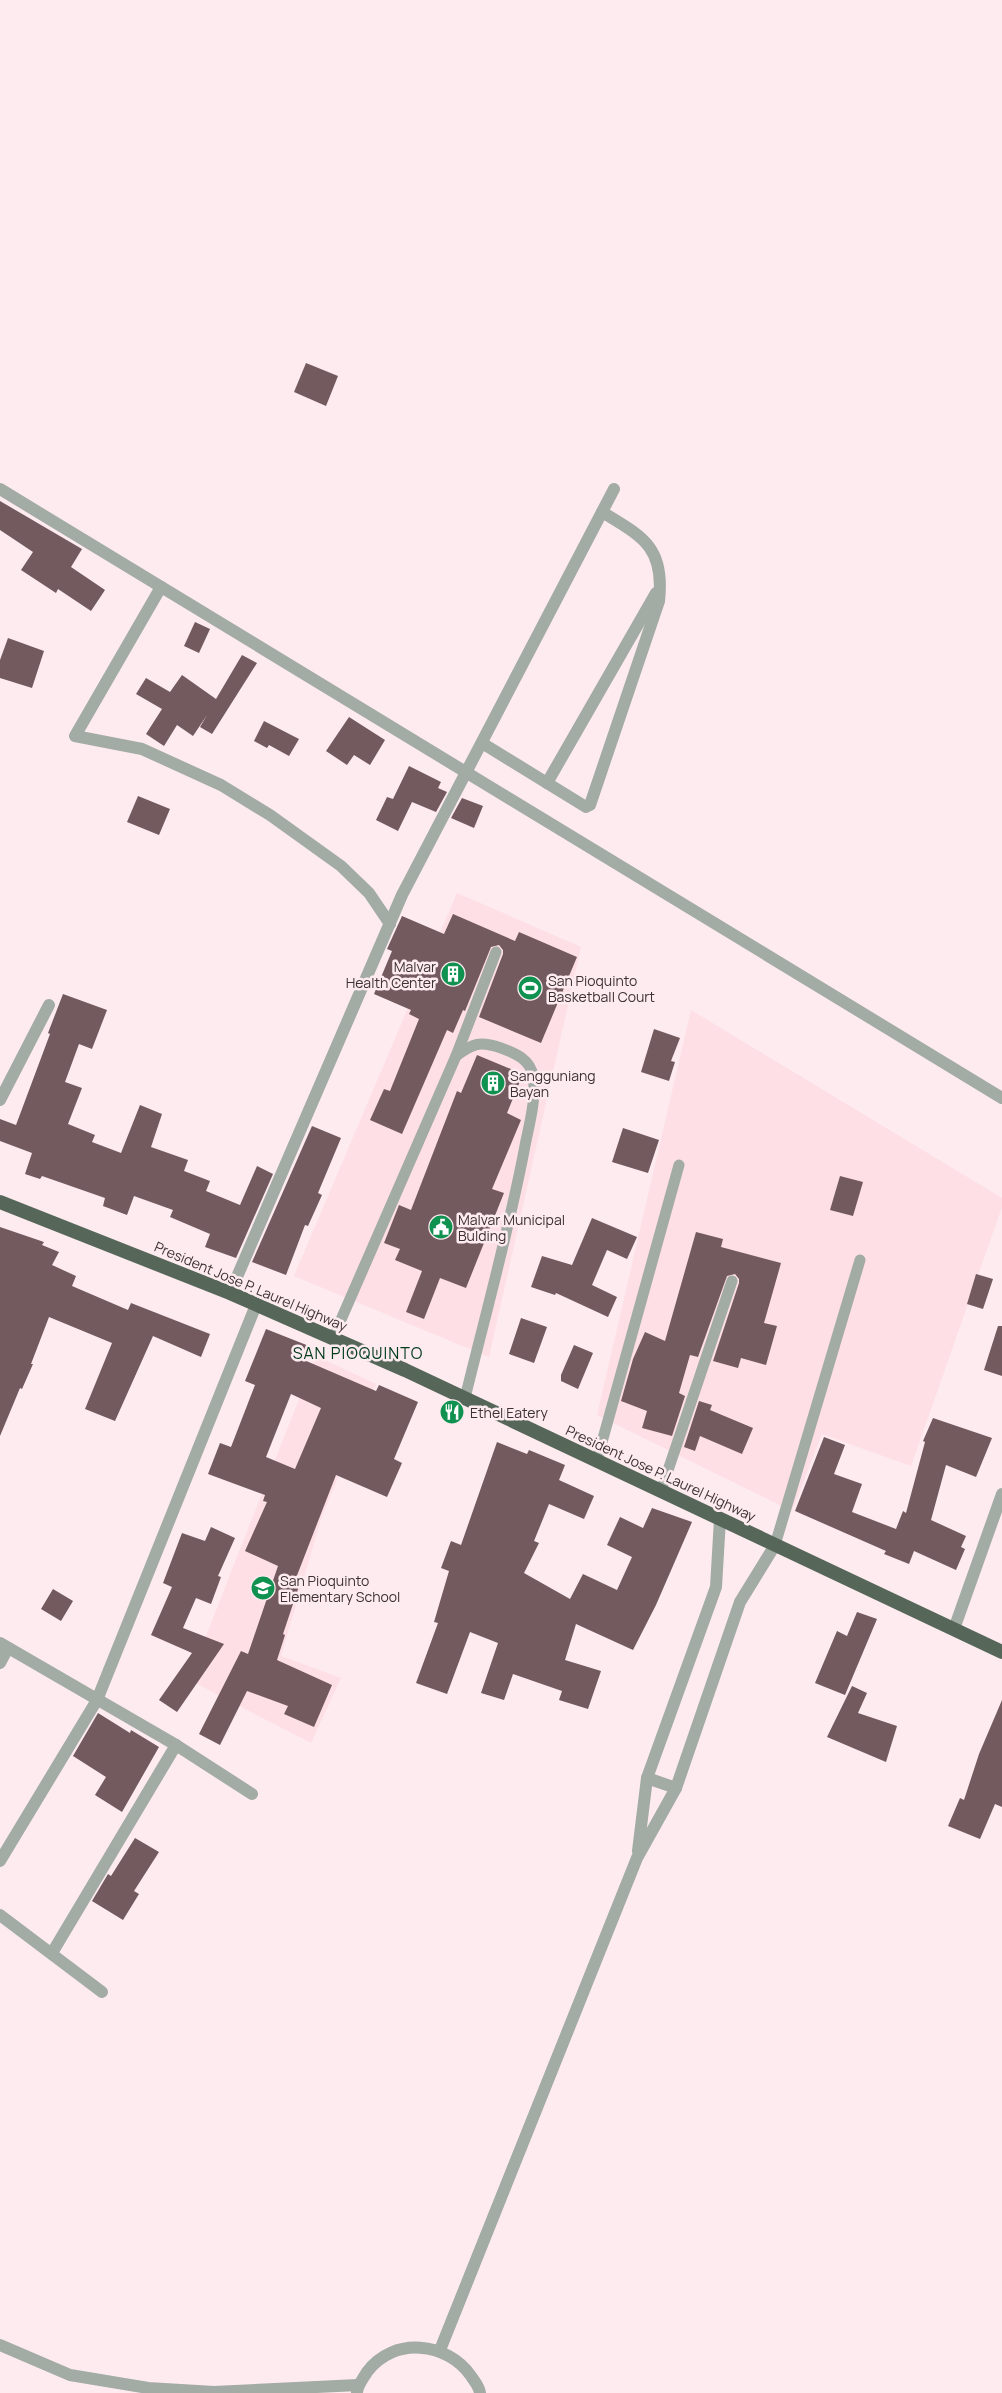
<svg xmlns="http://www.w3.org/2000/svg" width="1002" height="2393" font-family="Manrope,sans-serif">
  <rect width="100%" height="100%" fill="#fdebef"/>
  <g fill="#fddfe5">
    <path d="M457,893L581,947L489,1357L294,1276Z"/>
    <path d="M691,1010L1002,1198V1207L911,1466L822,1434L792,1511L597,1415Z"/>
    <path d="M316,1356L376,1384L321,1519L281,1656L341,1678L311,1743L184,1677L197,1659Z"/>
  </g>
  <g fill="#725a5f" fill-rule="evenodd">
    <path d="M306,363L338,376L326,406L294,392Z"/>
    <path d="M0,501L82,549L71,567L105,590L91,611L58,589L56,593L21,570L33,552L0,530Z"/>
    <path d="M195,622L210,629L199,653L184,646Z"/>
    <path d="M8,638L44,651L32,688L0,678V660Z"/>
    <path d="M242,655L257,663L212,734L200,727L207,715L193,736L177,725L164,746L146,734L162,709L136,694L146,678L170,692L182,675L216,699Z"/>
    <path d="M349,717L385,740L370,765L354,755L347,765L326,751Z"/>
    <path d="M264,721L299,739L289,756L269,745L267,748L254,741Z"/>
    <path d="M409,766L441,782L438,788L447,792L436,812L412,802L398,831L376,820L387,797L393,799Z"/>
    <path d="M138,796L170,809L159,835L127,822Z"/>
    <path d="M462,798L483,806L474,828L451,818Z"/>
    <path d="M453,914L515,941L519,932L577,957L541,1043L479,1017L503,954V950L499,945L491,947L465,1011L463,1010L453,1033L447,1030L402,1134L370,1120L384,1089L390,1091L419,1019L409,1014L411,1010L374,994L392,951L387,949L402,916L444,934Z"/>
    <path d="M63,994L107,1010L92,1049L79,1044L65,1082L82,1088L68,1124L95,1135L92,1142L121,1153L140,1105L162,1114L151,1147L188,1160L184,1171L210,1181L206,1191L240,1205L257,1166L273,1174L236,1258L205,1247L210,1234L170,1217L173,1210L134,1196L127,1215L103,1206L105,1198L42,1176L40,1179L25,1174L32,1153L0,1141V1119L16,1125L50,1034L48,1033Z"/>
    <path d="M654,1029L680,1038L671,1061L675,1062L669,1081L641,1072Z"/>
    <path d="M477,1055L523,1074L507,1113L521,1120L492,1189L504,1193L466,1288L440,1278L424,1319L406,1312L422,1271L395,1260L400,1249L384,1243L399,1205L411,1210L457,1091L461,1093Z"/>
    <path d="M312,1126L341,1138L318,1193L322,1195L308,1226L305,1225L286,1275L252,1262Z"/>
    <path d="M623,1128L659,1140L648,1173L612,1162Z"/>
    <path d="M840,1176L863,1182L853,1216L830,1210Z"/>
    <path d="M592,1218L637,1237L627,1259L607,1250L592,1285L617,1297L608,1317L556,1293L555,1295L531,1287L542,1256L572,1265Z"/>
    <path d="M0,1227L44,1242L42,1245L59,1252L52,1265L76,1276L72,1286L128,1310L131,1303L210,1334L201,1357L153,1336L115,1421L85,1409L112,1343L49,1317L31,1364H33L22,1389L20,1388L0,1436Z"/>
    <path d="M696,1232L723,1239L721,1247L781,1263L764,1323L777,1326L766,1365L741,1358L738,1368L713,1361L739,1283V1279L735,1274L727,1276L698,1357L690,1355L679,1393L685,1396L672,1436L642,1428L647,1411L621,1401L633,1359L645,1332L665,1341Z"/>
    <path d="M976,1274L993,1279L983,1309L967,1304Z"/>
    <path d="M521,1318L547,1327L534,1363L509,1354Z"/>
    <path d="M998,1326H1002V1376L984,1370Z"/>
    <path d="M266,1329L309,1346L304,1360L376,1391L379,1385L418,1402L394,1459L402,1463L387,1497L336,1475L296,1578L301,1580L283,1634L285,1635L277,1660L332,1685L314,1727L284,1714L288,1706L247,1691L220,1745L199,1734L241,1651L248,1654L278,1566L245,1551L267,1502L263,1501L265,1495L208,1474L220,1443L231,1447L255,1385L245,1381ZM291,1394L321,1408L295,1469L266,1457Z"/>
    <path d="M574,1345L593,1353L578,1389L561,1381V1375Z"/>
    <path d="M699,1401L712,1405L710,1410L753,1428L742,1454L700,1436L695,1451L684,1447Z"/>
    <path d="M933,1418L992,1438L976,1477L946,1465L931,1520L966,1536L961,1547L965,1549L956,1570L914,1551L909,1564L884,1554L886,1551L795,1511L824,1437L845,1445L834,1474L862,1484L852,1512L896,1529L903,1511L906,1513L925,1442L923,1441Z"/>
    <path d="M497,1442L527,1454L529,1450L565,1465L559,1480L594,1496L584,1519L549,1504L534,1541L539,1543L524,1573L570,1599L583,1574L617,1590L632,1557L607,1545L620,1517L643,1528L652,1508L692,1522L656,1605L633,1650L576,1624L565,1660L601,1671L588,1709L559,1700L562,1691L513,1674L504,1700L481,1693L498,1643L470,1632L447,1694L416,1683L438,1623L434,1622L449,1571L441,1568L451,1541L461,1545Z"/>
    <path d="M211,1527L235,1538L218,1576L221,1577L211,1604L196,1598L183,1628L224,1644L177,1712L159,1700L192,1653L151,1635L172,1587L163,1583L182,1533L205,1541Z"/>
    <path d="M53,1589L73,1601L61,1621L41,1609Z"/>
    <path d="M857,1612L877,1619L845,1695L815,1683L837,1631L847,1636Z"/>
    <path d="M852,1686L867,1693L858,1713L897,1726L886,1762L827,1737Z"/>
    <path d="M1002,1700V1807L995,1804L980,1839L948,1826L960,1798L964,1800L979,1754Z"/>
    <path d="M98,1713L130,1733L131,1730L159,1747L122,1812L95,1795L106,1777L73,1756Z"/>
    <path d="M135,1838L159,1852L134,1891L139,1894L123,1920L92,1901L108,1874L111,1876Z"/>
  </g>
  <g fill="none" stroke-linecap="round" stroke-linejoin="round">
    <g stroke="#a2aba4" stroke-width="11">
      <path d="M456,1056C473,1043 480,1041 501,1048C515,1053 530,1059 533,1076C537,1100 528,1128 524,1151C508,1234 485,1316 465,1398"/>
      <path d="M333,1338L456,1056L496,952"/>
      <path d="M597,1460L679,1165"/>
      <path d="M661,1491L732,1281"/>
      <path d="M775,1545L860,1260"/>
    </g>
    <g stroke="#a2aba4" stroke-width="12">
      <path d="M0,489L1002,1098"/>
      <path d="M161,587L75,736L142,749L221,785L270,815L341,866L369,893L390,924"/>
      <path d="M482,743L586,807L590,805L659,601C665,547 643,537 602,512"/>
      <path d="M547,783L656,593"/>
      <path d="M0,1100L49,1005"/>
      <path d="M230,1293L402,895L614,489"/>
      <path d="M954,1629L1002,1494"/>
      <path d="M0,1643L176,1745L252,1794"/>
      <path d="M0,1663L8,1648"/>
      <path d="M647,1778L676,1788"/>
      <path d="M638,1851L647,1778L716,1587L720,1519"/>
      <path d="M0,1861L97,1700L256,1305"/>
      <path d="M0,1915L102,1992"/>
      <path d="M52,1953L176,1745"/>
      <path d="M0,2345L70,2375L148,2388L214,2392L358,2385"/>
      <path d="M440,2350L637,1858L676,1788L740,1602L775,1545"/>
      <path d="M357,2392C358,2384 363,2379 367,2372C393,2336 448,2342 471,2376C475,2382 479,2386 480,2393"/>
    </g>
    <path stroke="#56675a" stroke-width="14" d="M0,1202L230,1293L405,1370L1002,1652"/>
  </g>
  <defs>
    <symbol id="building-disc" viewBox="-11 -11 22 22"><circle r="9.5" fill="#0f9250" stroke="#fdebef"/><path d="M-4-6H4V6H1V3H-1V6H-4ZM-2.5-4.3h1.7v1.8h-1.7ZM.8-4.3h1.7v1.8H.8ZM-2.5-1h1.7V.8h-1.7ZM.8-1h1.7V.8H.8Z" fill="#fff"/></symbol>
    <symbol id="stadium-disc" viewBox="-11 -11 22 22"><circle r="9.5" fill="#0f9250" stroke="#fdebef"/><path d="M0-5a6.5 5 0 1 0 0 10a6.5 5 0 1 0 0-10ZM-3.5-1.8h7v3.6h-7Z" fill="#fff"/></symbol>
    <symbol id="civic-disc" viewBox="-11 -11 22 22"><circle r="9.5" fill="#0f9250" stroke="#fdebef"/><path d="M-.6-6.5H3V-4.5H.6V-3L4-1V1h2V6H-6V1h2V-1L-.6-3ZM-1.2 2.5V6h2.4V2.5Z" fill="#fff"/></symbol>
    <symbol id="restaurant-disc" viewBox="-11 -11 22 22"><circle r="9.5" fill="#0f9250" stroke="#fdebef"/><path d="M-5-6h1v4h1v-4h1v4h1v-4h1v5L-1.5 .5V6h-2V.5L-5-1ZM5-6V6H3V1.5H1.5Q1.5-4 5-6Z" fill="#fff"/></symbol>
    <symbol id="school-disc" viewBox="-11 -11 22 22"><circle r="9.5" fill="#0f9250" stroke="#fdebef"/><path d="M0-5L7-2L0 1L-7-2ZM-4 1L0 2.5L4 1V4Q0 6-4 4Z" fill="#fff"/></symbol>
  </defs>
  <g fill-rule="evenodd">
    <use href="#building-disc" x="439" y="960" width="28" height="28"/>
    <use href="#stadium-disc" x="516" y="974" width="28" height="28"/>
    <use href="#building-disc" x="479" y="1069" width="28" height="28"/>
    <use href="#civic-disc" x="427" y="1213" width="28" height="28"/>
    <use href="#restaurant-disc" x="438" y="1398" width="28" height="28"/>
    <use href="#school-disc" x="249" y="1574" width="28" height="28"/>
  </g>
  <g text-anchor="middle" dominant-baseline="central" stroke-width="5" stroke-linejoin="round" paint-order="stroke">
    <g font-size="14" fill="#3c3133" stroke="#fdebef" text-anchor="start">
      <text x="436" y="966" text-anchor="end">Malvar<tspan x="436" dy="16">Health Center</tspan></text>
      <text x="548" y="980">San Pioquinto<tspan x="548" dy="16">Basketball Court</tspan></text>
      <text x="510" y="1075">Sangguniang<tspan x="510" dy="16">Bayan</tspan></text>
      <text x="458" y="1219">Malvar Municipal<tspan x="458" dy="16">Bulding</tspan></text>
      <text x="470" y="1412">Ethel Eatery</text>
      <text x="280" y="1580">San Pioquinto<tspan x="280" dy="16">Elementary School</tspan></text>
    </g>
    <g font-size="14" fill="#3c3133" stroke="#fdebef">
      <text transform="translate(251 1286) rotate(23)">President Jose P. Laurel Highway</text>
      <text transform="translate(661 1473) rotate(25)">President Jose P. Laurel Highway</text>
    </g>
    <g font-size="16" letter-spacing="1" fill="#003b1c" stroke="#fdebef">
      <text x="358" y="1353">SAN PIOQUINTO</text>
    </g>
  </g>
</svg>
